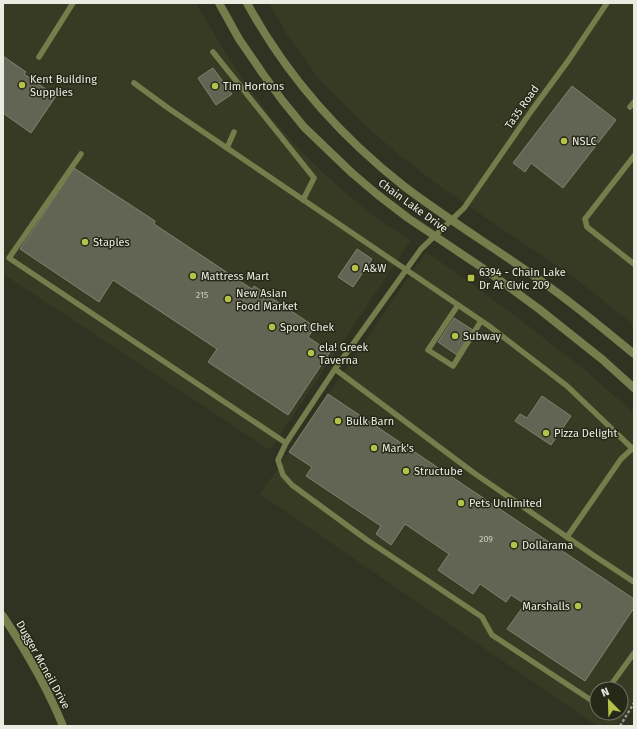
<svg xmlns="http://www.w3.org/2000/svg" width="637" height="729" font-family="'Fira Sans',sans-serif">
  <rect width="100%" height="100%" fill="#303222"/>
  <g fill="#383b24" fill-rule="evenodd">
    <path d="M3,3H196L225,52L245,82L266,111L289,138L314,164L341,189L379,220L411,240L270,450L3,274Z"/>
    <path d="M269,3H634V325L576,279L445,190L399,155L358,119L318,78L286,33Z"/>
    <path d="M426,252L464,278L526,324L585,370L634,413V701L616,726H597L260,494ZM597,689H621V713H597Z"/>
  </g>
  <g fill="#626553" stroke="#7f836f">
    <path d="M3,56L26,72L24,74L56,96L31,133L3,113Z"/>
    <path d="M213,68L232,94L216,105L198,78Z"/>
    <path d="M572,86L616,120L563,188L531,163L525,172L513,163Z"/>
    <path d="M74,168L155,221L154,224L252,289L254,286L315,327L308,337L330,352L288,415L208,362L217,349L113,280L99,302L20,249Z"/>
    <path d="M357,249L372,259L353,287L338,277Z"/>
    <path d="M454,318L473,330L457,355L438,342Z"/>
    <path d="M328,394L634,599V608L585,681L507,629L525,604L511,595L506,602L480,584L473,594L438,570L449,554L405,524L391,545L376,534L381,526L306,476L312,467L289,452Z"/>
    <path d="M542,396L571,416L551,445L515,421L520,414L527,418Z"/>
  </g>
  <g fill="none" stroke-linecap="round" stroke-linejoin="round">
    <path stroke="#939588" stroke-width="2.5" stroke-dasharray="3 2" stroke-linecap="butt" d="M620,726L634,703"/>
    <g stroke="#767d4c" stroke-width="5.5">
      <path d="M213,52L314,178L303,200"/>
      <path d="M39,57L73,3"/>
      <path d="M134,83L168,108L489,326L567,386L634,450"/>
      <path d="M630,107L634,102"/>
      <path d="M227,148L234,132"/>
      <path d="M81,154L9,258L286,443"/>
      <path d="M634,156L585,219L587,227L634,264"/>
      <path d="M458,305L428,350L453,366L481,321"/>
      <path d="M335,369L474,473L593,555L634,582"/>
      <path d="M567,537L621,459L634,447"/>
      <path d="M608,689L634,653"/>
      <path d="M597,704L492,635L482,617L367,540L292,485L283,475L278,460L286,443L335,369L421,249L464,208L532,110L568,61L607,3"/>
    </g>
    <path stroke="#767d4c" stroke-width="8" d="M3,616C26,651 47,687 63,726"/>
    <g stroke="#767d4c" stroke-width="8">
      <path d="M219,3L239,39L263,74L282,100L304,127L352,173L378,195L408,218L490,273L539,309L603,360L634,388"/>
      <path d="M247,3C286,75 340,136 405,187C450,221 498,250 544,283C575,305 605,330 634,354"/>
    </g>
  </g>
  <g fill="#b5c249" stroke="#262818" stroke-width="1.5">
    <circle cx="22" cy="85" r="4"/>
    <circle cx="215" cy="86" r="4"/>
    <circle cx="564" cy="141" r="4"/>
    <circle cx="85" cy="242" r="4"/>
    <circle cx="355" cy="268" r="4"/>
    <circle cx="193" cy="276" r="4"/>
    <rect x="467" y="274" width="8" height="8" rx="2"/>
    <circle cx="228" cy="299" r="4"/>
    <circle cx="272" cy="327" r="4"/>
    <circle cx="455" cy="336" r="4"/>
    <circle cx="311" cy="353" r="4"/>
    <circle cx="338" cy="421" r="4"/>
    <circle cx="546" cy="433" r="4"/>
    <circle cx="374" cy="448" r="4"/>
    <circle cx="406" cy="471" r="4"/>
    <circle cx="461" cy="503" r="4"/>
    <circle cx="514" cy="545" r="4"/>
    <circle cx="578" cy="606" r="4"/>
  </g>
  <g text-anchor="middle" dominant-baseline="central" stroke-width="3" stroke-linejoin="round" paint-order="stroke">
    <g font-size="9" fill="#c8cabe">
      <text x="202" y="295">215</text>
      <text x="486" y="539">209</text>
    </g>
    <g font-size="11" fill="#eaece1" stroke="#262818" text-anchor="start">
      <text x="30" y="79">Kent Building<tspan x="30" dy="13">Supplies</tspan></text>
      <text x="223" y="86">Tim Hortons</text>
      <text x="572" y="141">NSLC</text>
      <text x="93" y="242">Staples</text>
      <text x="363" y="268">A&amp;W</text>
      <text x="479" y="272">6394 - Chain Lake<tspan x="479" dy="13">Dr At Civic 209</tspan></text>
      <text x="201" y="276">Mattress Mart</text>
      <text x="236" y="293">New Asian<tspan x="236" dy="13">Food Market</tspan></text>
      <text x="280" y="327">Sport Chek</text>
      <text x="463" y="336">Subway</text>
      <text x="319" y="347">ela! Greek<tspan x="319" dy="13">Taverna</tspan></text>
      <text x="346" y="421">Bulk Barn</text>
      <text x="554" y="433">Pizza Delight</text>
      <text x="382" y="448">Mark's</text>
      <text x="414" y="471">Structube</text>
      <text x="469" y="503">Pets Unlimited</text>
      <text x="522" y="545">Dollarama</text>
      <text x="570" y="606" text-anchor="end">Marshalls</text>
    </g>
    <g font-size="11" fill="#eaece1" stroke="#262818">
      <text transform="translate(522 107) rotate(-55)">Ta35 Road</text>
      <text transform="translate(413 206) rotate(36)">Chain Lake Drive</text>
      <text transform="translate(43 665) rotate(61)">Dugger Mcneil Drive</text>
    </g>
  </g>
  <rect width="637" height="729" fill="none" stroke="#eaece1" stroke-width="8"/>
  <g transform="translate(609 701) rotate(337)"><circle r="19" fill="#262818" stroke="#747668"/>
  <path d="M0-3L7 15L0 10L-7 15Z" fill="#b5c249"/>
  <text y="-6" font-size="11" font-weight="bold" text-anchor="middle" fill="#eaece1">N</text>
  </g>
</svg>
